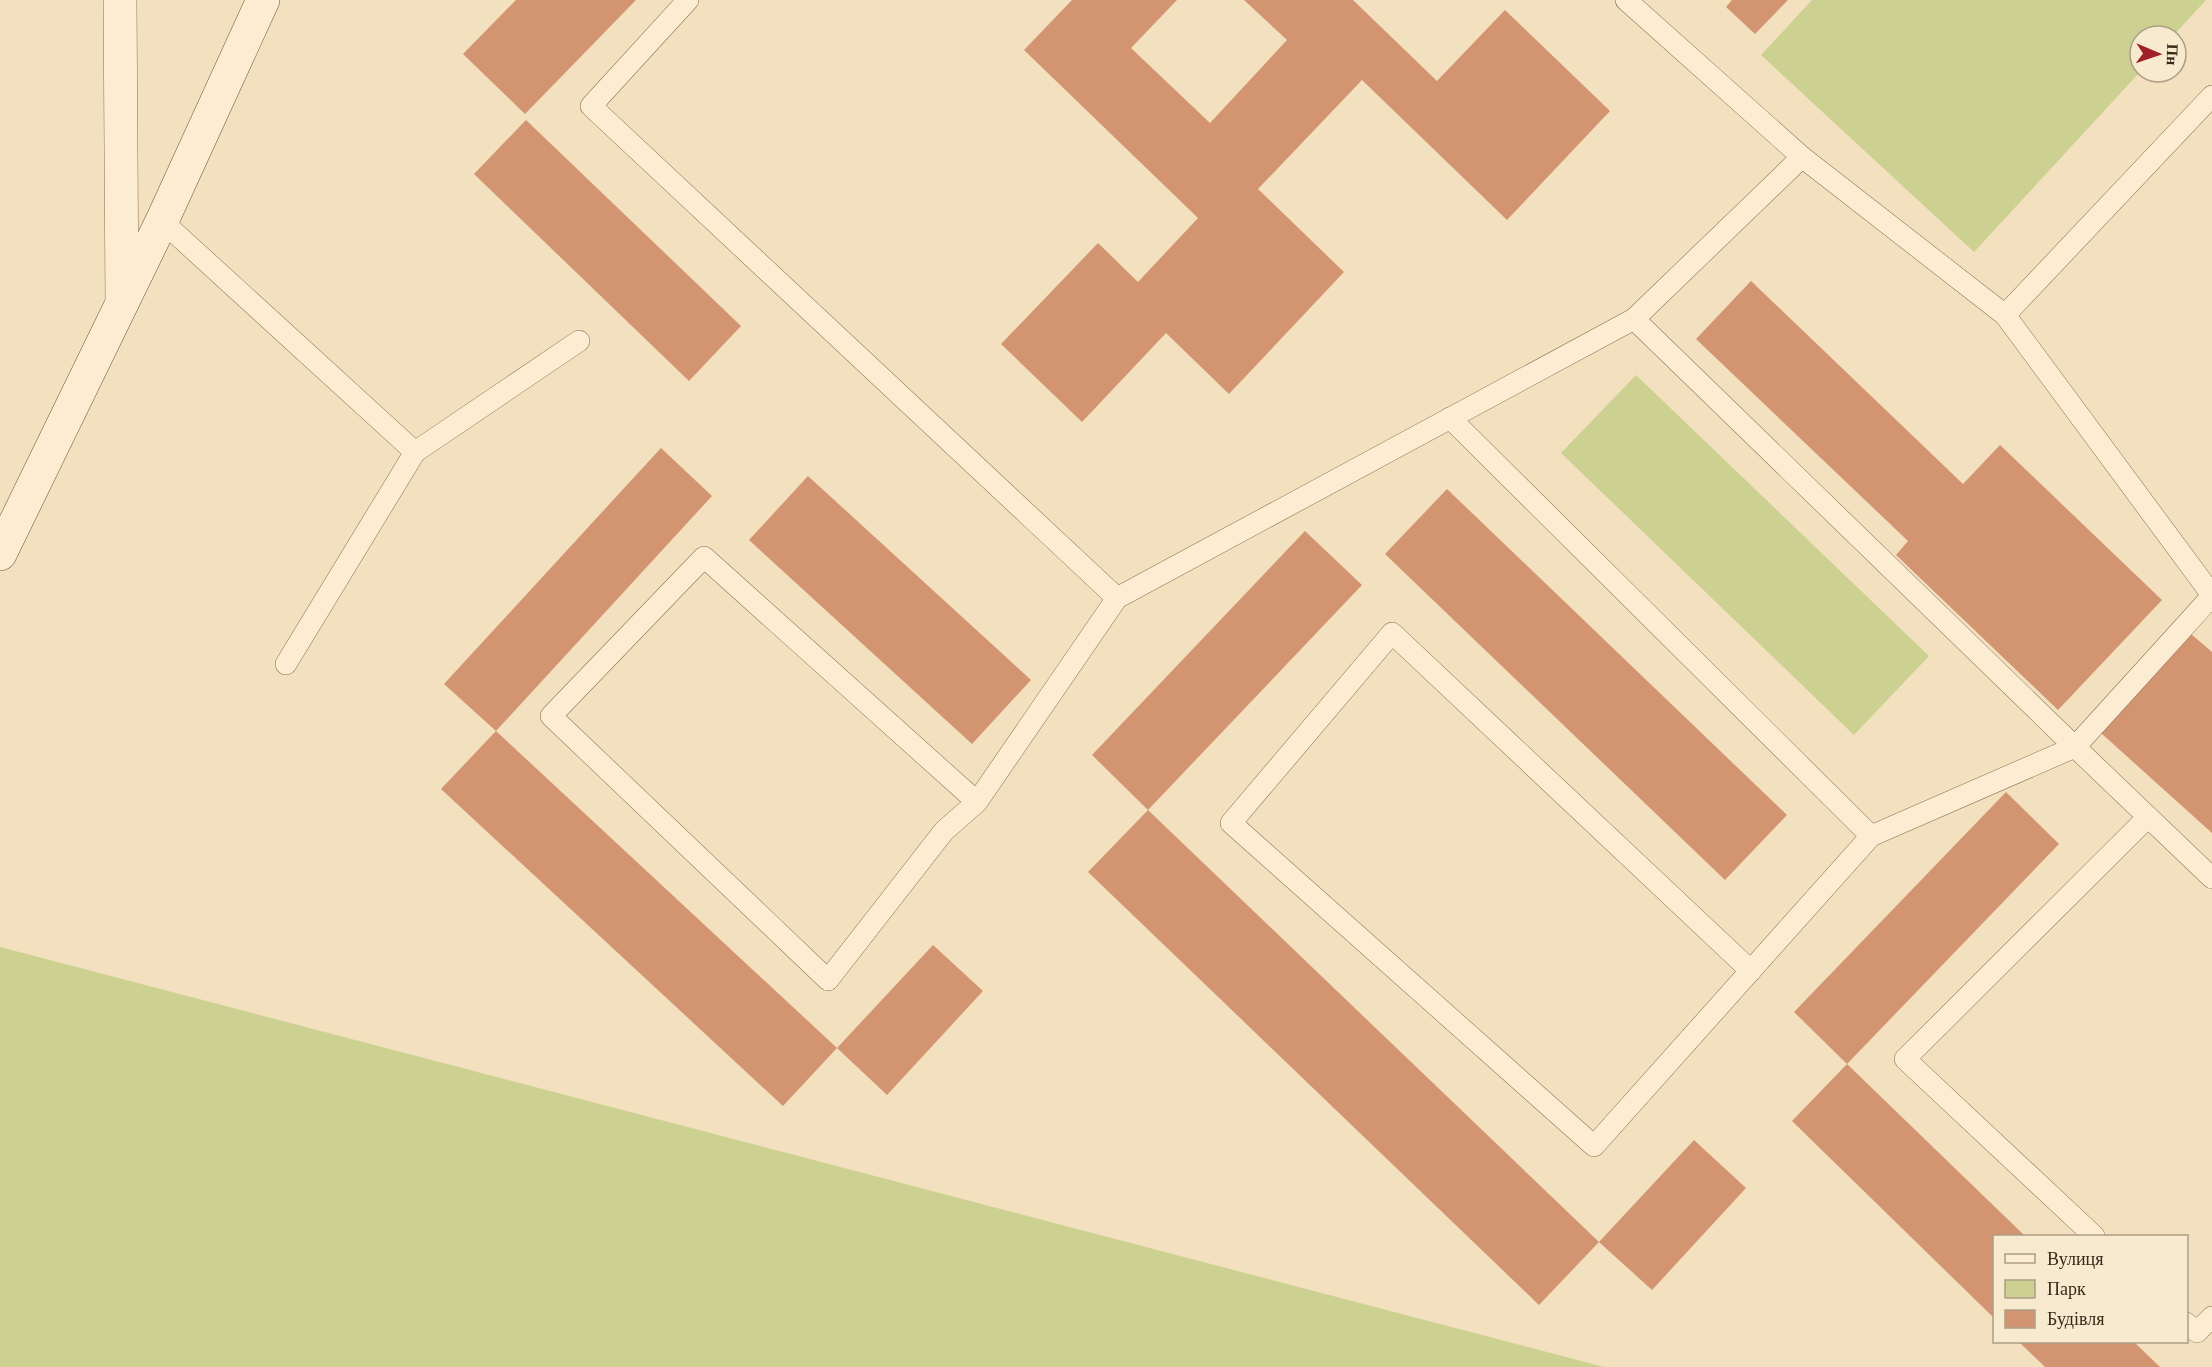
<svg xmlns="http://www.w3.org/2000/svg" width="2212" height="1367" font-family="'Crimson Pro',serif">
  <rect width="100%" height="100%" fill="#f2e0be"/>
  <g fill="#ccd191">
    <path d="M1812,0H2206L2173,36H2140V72L1974,252L1761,55Z"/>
    <path d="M1636,375L1929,656L1854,735L1561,453Z"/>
    <path d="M0,947L1604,1367H0Z"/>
  </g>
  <g fill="#d39571">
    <path d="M516,0H636L525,114L463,54Z"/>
    <path d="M1072,0H1177L1131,48L1210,123L1287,40L1244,0H1353L1437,81L1505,10L1610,111L1507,220L1362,80L1258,189L1344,272L1229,394L1166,333L1082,422L1001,344L1098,243L1138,282L1198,218L1024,50Z"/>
    <path d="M1732,0H1788L1755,34L1726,7Z"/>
    <path d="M526,120L741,326L689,381L474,174Z"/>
    <path d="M1751,281L1963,484L2000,445L2162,600L2058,710L1896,555L1908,541L1696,339Z"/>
    <path d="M661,448L712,496L496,731L444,684Z"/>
    <path d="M808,476L1031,680L972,744L749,540Z"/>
    <path d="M1447,489L1787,815L1725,880L1385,554Z"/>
    <path d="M1305,531L1362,585L1148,810L1092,755Z"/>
    <path d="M2191,634L2212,652V833L2101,733Z"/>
    <path d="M496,731L837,1048L783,1106L441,789Z"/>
    <path d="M2006,792L2059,844L1847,1064L1794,1012Z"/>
    <path d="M1148,810L1599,1242L1694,1140L1746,1188L1652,1290L1599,1242L1539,1305L1088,872Z"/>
    <path d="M933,945L983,991L887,1095L837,1048Z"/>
    <path d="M1847,1064L2025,1236H1994V1318L1792,1121Z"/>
    <path d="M2019,1342H2134L2160,1367H2045Z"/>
  </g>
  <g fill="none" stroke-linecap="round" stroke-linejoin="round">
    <defs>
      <g id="lane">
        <path d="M688,0L591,106L1117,598L1634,319"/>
        <path d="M1626,0L1802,157"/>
        <path d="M162,221L415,452L579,341"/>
        <path d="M2005,315L2212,96"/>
        <path d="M1450,418L1871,836L2075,747L2212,878"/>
        <path d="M2212,595L2005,315L1802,157L1634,319L2075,747L2212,596"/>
        <path d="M286,664L415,452"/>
        <path d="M977,802L704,557L551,716L828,980L944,831L977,802L1117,598"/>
        <path d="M1751,971L1392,633L1231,823L1594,1146L1871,836"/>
        <path d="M2094,1236L1905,1059L2148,817"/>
        <path d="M2186,1323L2197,1332L2212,1317"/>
      </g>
      <path id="street" d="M120,0L122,303"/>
      <path id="secondary" d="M0,554L162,221L263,0"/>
    </defs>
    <use href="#lane" stroke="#8c7055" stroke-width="22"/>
    <use href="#street" stroke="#8c7055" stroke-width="34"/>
    <use href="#secondary" stroke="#6d5139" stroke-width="34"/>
    <use href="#lane" stroke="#fcedd2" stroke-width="21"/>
    <use href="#street" stroke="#fcedd2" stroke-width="33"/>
    <use href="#secondary" stroke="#fcedd2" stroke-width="33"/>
  </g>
  <rect x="1993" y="1235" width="195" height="108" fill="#f8eacf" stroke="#ac9d87" stroke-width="1.5"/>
  <rect x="2005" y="1254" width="30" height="9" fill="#fcedd2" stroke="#ac9d87" stroke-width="1.5"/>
  <text x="2047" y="1265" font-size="18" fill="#3a291b">Вулиця</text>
  <rect x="2005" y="1280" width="30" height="18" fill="#ccd191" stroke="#ac9d87" stroke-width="1.5"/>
  <text x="2047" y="1295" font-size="18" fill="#3a291b">Парк</text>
  <rect x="2005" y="1310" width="30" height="18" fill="#d39571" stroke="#ac9d87" stroke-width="1.5"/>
  <text x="2047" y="1325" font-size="18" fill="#3a291b">Будівля</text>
  <g transform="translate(2158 54) rotate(92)"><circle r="28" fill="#f8eacf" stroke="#ac9d87" stroke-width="1.5"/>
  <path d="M0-4.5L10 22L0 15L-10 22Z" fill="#a02027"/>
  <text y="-9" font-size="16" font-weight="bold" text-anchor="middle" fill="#3a291b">Пн</text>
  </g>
</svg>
